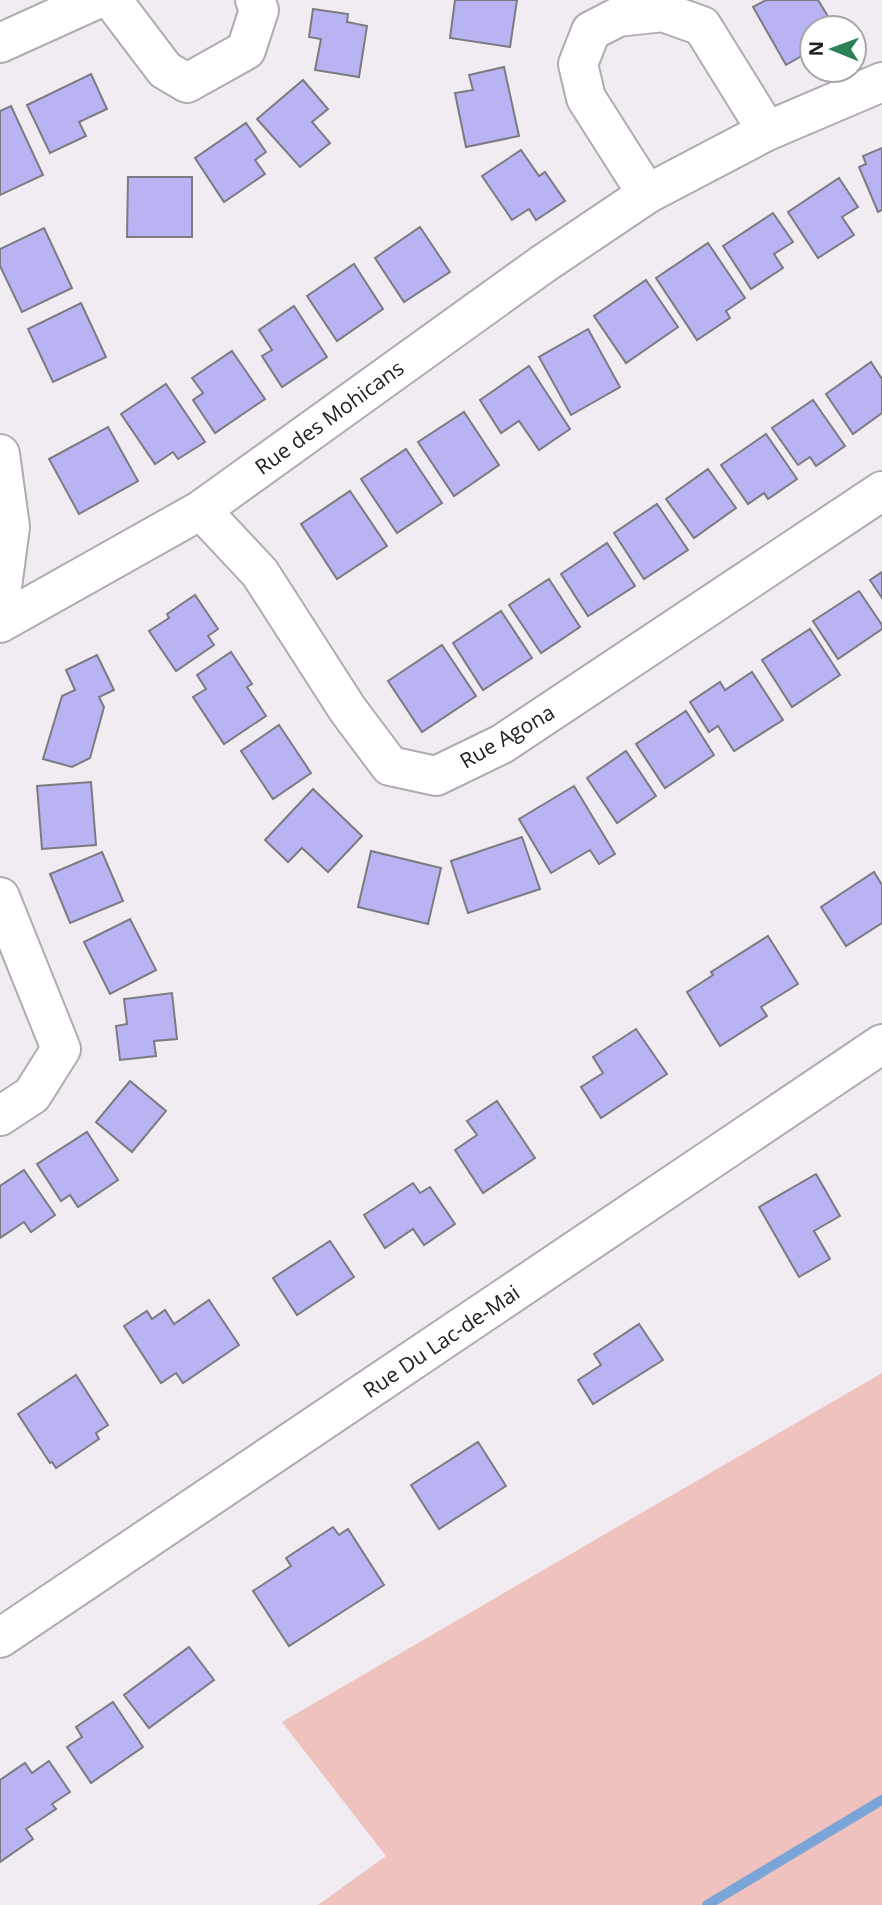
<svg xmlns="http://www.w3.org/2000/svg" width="882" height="1905" font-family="'Open Sans',sans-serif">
  <rect width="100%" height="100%" fill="#f1ecf2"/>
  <path fill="#f0c2bd" d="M882,1373V1905H318L386,1856L282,1722Z"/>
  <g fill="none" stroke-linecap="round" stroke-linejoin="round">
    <path stroke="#7ba4d9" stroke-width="10" d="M707,1905L882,1800"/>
  </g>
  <g fill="#b8b3f3" stroke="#7b7b81" stroke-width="2">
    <path d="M455,0H517L510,47L450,38Z"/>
    <path d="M766,0H818L835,28H812V50L786,65L753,7Z"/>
    <path d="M313,9L348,14L347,22L367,26L359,77L315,70L321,39L309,37Z"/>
    <path d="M504,67L519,136L466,147L455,93L473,90L469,75Z"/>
    <path d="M91,74L107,109L79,122L86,136L50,153L27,105Z"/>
    <path d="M303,80L328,109L312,122L330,143L300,167L257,119Z"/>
    <path d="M11,106L43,175L0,195V111Z"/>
    <path d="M246,123L266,152L255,160L265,174L224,202L195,158Z"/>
    <path d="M882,148V210L878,212L859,167L866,164L863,156Z"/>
    <path d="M521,150L539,176L545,172L565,201L536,220L529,209L512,220L482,176Z"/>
    <path d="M128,177H192V237H127Z"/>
    <path d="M839,178L858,207L842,217L854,235L818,258L788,212Z"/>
    <path d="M773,213L793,242L774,254L783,268L751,289L723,246Z"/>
    <path d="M420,227L450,272L404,302L375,258Z"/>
    <path d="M44,228L72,288L22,312L0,266V249Z"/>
    <path d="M708,243L745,298L726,311L730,318L697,340L656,278Z"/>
    <path d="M354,264L383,309L337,341L307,296Z"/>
    <path d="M646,280L678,327L626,363L594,316Z"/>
    <path d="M81,303L106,357L53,382L28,329Z"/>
    <path d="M294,306L327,357L282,387L262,356L272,350L259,330Z"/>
    <path d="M588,329L620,387L571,415L539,357Z"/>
    <path d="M232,351L265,399L215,433L193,400L203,393L192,378Z"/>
    <path d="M871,362L882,379V413L853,434L826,394Z"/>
    <path d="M529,366L570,429L539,450L519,421L501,433L480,400Z"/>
    <path d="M166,384L205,442L178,459L173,452L155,464L121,414Z"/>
    <path d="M813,400L845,446L816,466L810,457L798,465L772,428Z"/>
    <path d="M464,412L499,465L454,496L418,442Z"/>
    <path d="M108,427L138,481L79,514L49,459Z"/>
    <path d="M766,434L797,479L768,499L764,493L748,504L721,465Z"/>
    <path d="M406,449L442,503L397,533L361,479Z"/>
    <path d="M708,469L736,508L694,538L666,499Z"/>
    <path d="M350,491L387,546L337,579L301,524Z"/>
    <path d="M657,504L688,550L644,579L614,533Z"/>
    <path d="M607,543L635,586L588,616L561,574Z"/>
    <path d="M882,572V598L870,580Z"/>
    <path d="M549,579L580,627L541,653L509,605Z"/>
    <path d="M859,591L882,625V629L838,659L813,621Z"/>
    <path d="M195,595L218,629L208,636L214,645L176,671L149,631L169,618L167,614Z"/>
    <path d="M501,611L532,658L483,690L453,643Z"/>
    <path d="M810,629L840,675L792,707L762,660Z"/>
    <path d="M442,645L476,696L422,732L388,681Z"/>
    <path d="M231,652L252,684L247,687L266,716L224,744L193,697L206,689L197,675Z"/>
    <path d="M97,655L114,690L99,697L104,707L90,758L72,767L43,759L62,696L75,690L66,670Z"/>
    <path d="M752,672L783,720L734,751L718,726L709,732L690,702L720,682L725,690Z"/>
    <path d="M686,711L714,755L665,788L636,744Z"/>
    <path d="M279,725L311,773L273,799L241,751Z"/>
    <path d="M626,751L656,796L617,823L587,778Z"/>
    <path d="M91,782L96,845L42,849L37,786Z"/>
    <path d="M574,786L615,854L599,864L590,850L551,873L519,819Z"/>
    <path d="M313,789L362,836L328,872L302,848L288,862L265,840Z"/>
    <path d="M522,837L540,889L468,913L451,861Z"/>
    <path d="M371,851L441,868L428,924L358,907Z"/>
    <path d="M102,852L123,901L70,923L50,874Z"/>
    <path d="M874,872L882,885V923L846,946L821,907Z"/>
    <path d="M130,919L156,970L110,994L84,942Z"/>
    <path d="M768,936L798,984L761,1007L767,1016L720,1046L687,992L713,975L711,972Z"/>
    <path d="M172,993L177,1039L154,1041L156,1056L120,1060L116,1026L127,1024L124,999Z"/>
    <path d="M636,1029L667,1074L601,1118L581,1087L603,1073L593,1057Z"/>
    <path d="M130,1081L166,1111L132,1152L96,1122Z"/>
    <path d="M497,1101L535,1158L483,1193L455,1150L477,1135L467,1121Z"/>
    <path d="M87,1132L118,1180L78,1207L70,1195L61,1201L37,1164Z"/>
    <path d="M24,1170L55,1215L31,1232L24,1222L0,1238V1186Z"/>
    <path d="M816,1174L840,1216L814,1231L830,1259L799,1277L759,1207Z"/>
    <path d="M413,1183L420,1193L430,1187L455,1224L424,1245L413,1229L385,1248L364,1215Z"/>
    <path d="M330,1241L354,1277L297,1315L273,1278Z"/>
    <path d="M209,1300L239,1345L183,1383L176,1373L161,1383L124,1326L147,1311L152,1319L165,1310L174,1324Z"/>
    <path d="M639,1324L663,1360L593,1404L578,1380L601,1365L594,1354Z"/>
    <path d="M76,1375L108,1425L96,1433L99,1439L56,1468L52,1462L50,1463L18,1414Z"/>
    <path d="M478,1442L506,1486L439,1529L411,1485Z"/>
    <path d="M333,1527L339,1535L348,1529L384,1585L289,1646L253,1591L291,1566L286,1558Z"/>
    <path d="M189,1647L214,1680L149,1728L124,1695Z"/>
    <path d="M113,1702L143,1747L91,1783L67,1747L82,1737L76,1727Z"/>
    <path d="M49,1761L70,1792L52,1804L56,1809L26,1829L33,1839L0,1862V1780L25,1763L32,1773Z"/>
  </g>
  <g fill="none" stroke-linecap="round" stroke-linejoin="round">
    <defs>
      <g id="minor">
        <path d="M112,0L165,70L187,83L246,50L259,10L255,0"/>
        <path d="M0,43L95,0"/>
        <path d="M647,194L586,98L578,64L591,31L618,17L663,12L702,26L767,131"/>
        <path d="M0,454L10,527L0,602"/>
        <path d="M201,510L260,573L348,710L390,766L436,776L502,744L882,491"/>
        <path d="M0,623L201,510L543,264L647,194L767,131L882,82"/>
        <path d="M0,897L61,1049L32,1095L0,1116"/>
        <path d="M0,1638L882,1044"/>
      </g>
    </defs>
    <use href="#minor" stroke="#afabb1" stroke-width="42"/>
    <use href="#minor" stroke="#fff" stroke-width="38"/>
  </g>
  <g text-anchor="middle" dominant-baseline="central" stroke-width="5" stroke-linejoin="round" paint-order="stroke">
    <g font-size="21" fill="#222022" stroke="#fff">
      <text transform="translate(329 417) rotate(-36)">Rue des Mohicans</text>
      <text transform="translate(507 736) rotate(-30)">Rue Agona</text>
      <text transform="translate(441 1341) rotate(-34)">Rue Du Lac-de-Mai</text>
    </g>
  </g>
  <g transform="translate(833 49) rotate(271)"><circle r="33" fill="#ffffff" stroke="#a7a6a7" stroke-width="2"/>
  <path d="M0-5L12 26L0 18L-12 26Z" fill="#2c8155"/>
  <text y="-10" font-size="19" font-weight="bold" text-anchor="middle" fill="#222022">N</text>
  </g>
</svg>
